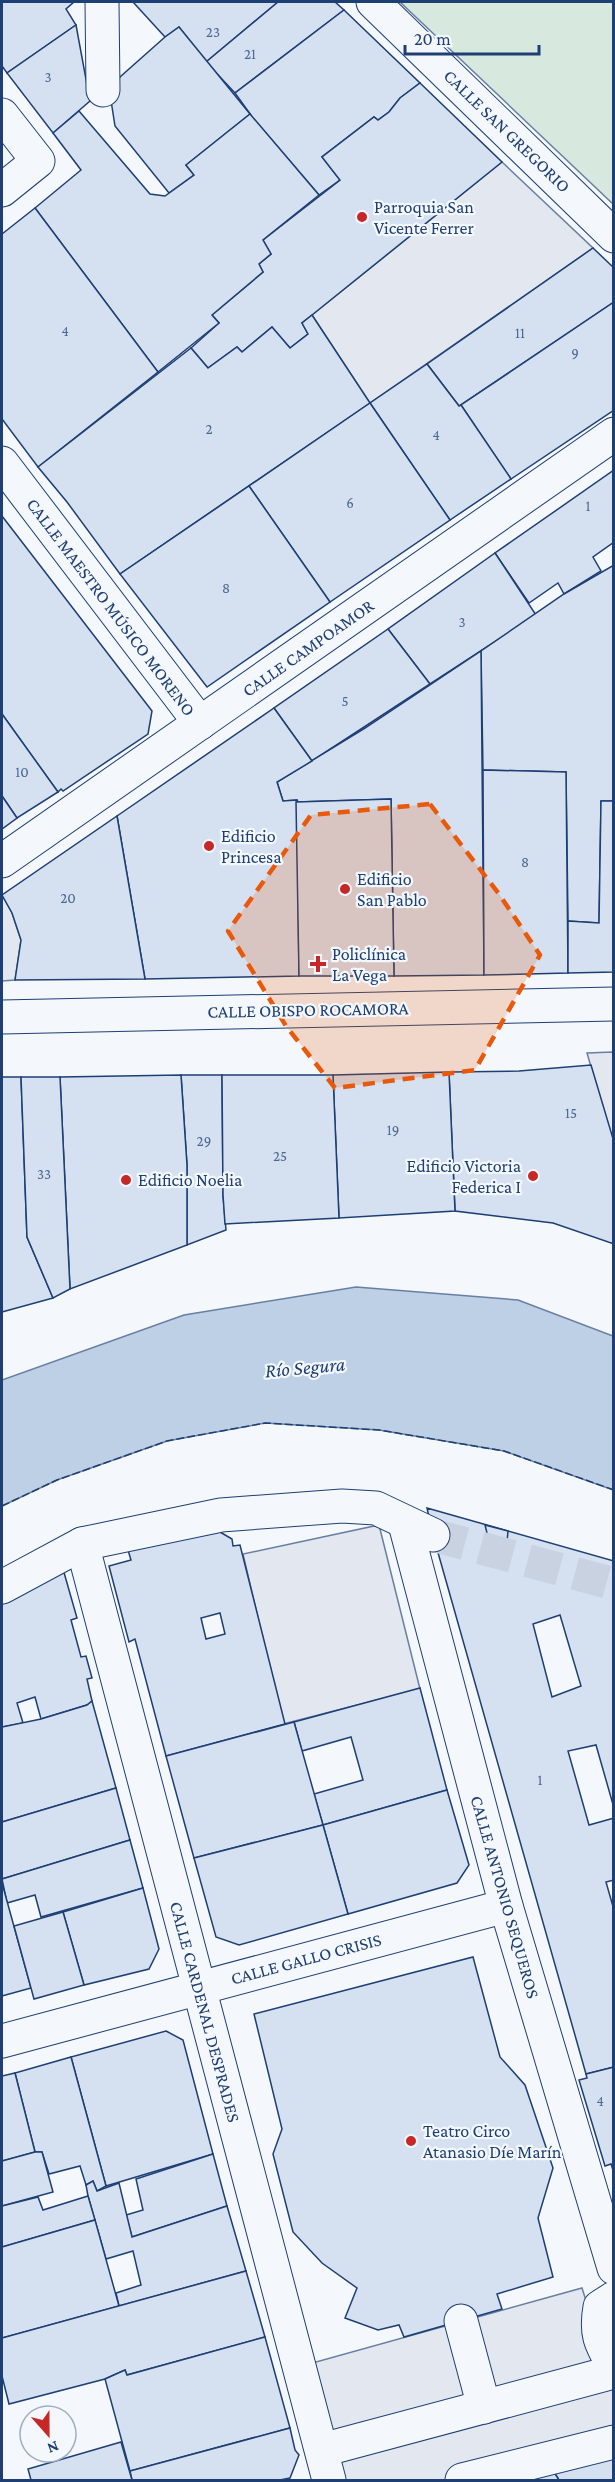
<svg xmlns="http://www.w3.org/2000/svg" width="615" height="2482" font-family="'Crimson Pro',serif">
  <rect width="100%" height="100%" fill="#f4f7fb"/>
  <path fill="#d7e8df" stroke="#687fa3" stroke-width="1.5" d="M400,2H613V204Z"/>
  <g fill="#e3e8f0" stroke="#687fa3" stroke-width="1.5">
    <path d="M502,162L593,248L370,403L312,315Z"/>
    <path d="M2,895L12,913L21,940L15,980L2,981Z"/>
    <path d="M613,1052V1142L587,1053Z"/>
    <path d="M379,1525L420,1689L283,1724L243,1554Z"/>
    <path d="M582,2288L599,2342L613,2367V2447L472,2480H329L298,2367Z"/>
  </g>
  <path fill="#bed0e5" stroke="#687fa3" stroke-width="1.5" d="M356,1287L518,1300L613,1336V1490L504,1451L379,1430L265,1423L167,1441L57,1480L2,1506V1380L184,1315Z"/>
  <g fill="#d5e0f0" stroke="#1d3f73" stroke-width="1.5" fill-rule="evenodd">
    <path d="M2,2H74L66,9L76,25L7,73L2,66Z"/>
    <path d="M133,2H278L206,62L179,27L165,37Z"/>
    <path d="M278,2H335L344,10L235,93L206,62Z"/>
    <path d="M344,10L420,83L400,98L389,112L378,120L374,117L322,157L340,180L319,195L253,118L235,93Z"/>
    <path d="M76,25L90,101L53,133L7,73Z"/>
    <path d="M179,27L250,114L186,165L194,175L169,193L115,126L110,94L120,77L165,37Z"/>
    <path d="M420,83L502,162L312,315L302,323L308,334L290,348L272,327L242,352L237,347L208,368L191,348L219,323L212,315L263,272L259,264L271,254L263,240L340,180L322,157L374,117L378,120L389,112L400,98Z"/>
    <path d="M79,111L150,194L165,196L194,175L186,165L250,114L319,195L263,240L271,254L259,264L263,272L212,315L219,323L158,372L35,208L81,170L53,133Z"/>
    <path d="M35,208L158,372L38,467L2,419V234Z"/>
    <path d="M593,248L614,268V302L459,406L427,364Z"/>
    <path d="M614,302V410L511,479L461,405Z"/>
    <path d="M312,315L370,403L120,574L67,502L38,467L191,348L208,368L237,347L242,352L272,327L290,348L308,334L302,323Z"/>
    <path d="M427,364L459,406L461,405L511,479L450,520L370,403Z"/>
    <path d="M370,403L450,520L330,602L249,486Z"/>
    <path d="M614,470V542L593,557L601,571L564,594L558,583L529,603L495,553Z"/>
    <path d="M249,486L330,602L207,687L120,574Z"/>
    <path d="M2,516L152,711L148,734L63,791L61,789L58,792L2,714Z"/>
    <path d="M495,553L536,615L430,684L388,629Z"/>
    <path d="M614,565V801H601L599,923L568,921L566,772L483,770L481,651L564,594Z"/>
    <path d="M388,629L430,684L312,761L274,708Z"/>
    <path d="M481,651L484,975L394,976L391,799L298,802L297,800L283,801L277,782L365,728Z"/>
    <path d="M274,708L312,761L277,782L283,801L297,800L299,976L145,979L117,816Z"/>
    <path d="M2,714L58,792L17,818L2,796Z"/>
    <path d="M483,770L566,772L568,973L484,975Z"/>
    <path d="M2,796L17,818L2,829Z"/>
    <path d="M391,799L394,976H299L296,802Z"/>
    <path d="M601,801H614V972L568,973V921L599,923Z"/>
    <path d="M117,816L145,979L15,980L21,940L12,913L2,895Z"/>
    <path d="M591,1065L614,1142V1244L553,1223L455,1211L449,1072L519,1071Z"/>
    <path d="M449,1072L455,1211L339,1218L333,1075Z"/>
    <path d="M181,1075H222L223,1195L226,1230L187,1245V1165Z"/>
    <path d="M181,1075L187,1165V1245L70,1289L60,1077Z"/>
    <path d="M222,1075H333L339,1218L225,1224L223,1195Z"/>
    <path d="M2,1077H21L27,1237L53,1298L2,1312Z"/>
    <path d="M21,1077H60L70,1289L53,1298L27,1237Z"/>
    <path d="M427,1508L614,1561V1808L596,1745L568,1751L589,1825L614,1818V1880L606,1882L614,1910V2067L586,2074L433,1535ZM560,1615L581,1686L552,1697L533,1624Z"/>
    <path d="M485,1525L508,1531L506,1552L491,1549Z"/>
    <path d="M220,1532L232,1539L233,1546L240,1545L285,1724L166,1756L135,1639L129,1642L109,1566L131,1560L128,1550ZM220,1613L225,1634L206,1639L201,1618Z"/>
    <path d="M63,1569L77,1618L71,1620L81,1657L86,1656L92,1678L87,1679L92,1701L87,1705L41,1719L35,1697L17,1703L23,1723L2,1727V1604Z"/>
    <path d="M420,1688L447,1790L323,1825L314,1794L363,1780L351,1737L302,1751L294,1722Z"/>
    <path d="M92,1701L116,1788L2,1822V1727L41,1719L87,1705Z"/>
    <path d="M294,1722L323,1825L194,1858L166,1756Z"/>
    <path d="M116,1788L130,1840L2,1879V1822Z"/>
    <path d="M447,1790L469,1865L457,1883L348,1914L323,1825Z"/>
    <path d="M323,1825L348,1914L239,1945L216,1937L194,1858Z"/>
    <path d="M130,1840L143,1888L41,1917L35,1895L7,1903L2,1879Z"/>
    <path d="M2,1883L31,1988L2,1996Z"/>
    <path d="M143,1888L159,1949L149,1969L84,1985L63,1912Z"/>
    <path d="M63,1912L84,1985L34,1999L14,1926Z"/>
    <path d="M473,1957L500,2057L525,2085L553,2168L538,2218L553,2277L497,2294L502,2309L404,2337L399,2325L378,2330L345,2318L357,2288L322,2263L293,2232L273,2154L282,2129L254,2014Z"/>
    <path d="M166,2031L183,2040L213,2154L106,2186L71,2057Z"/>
    <path d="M71,2057L106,2186L97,2191L93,2181L86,2185L80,2166L49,2174L42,2152H35L15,2073Z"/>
    <path d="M614,2067V2173L611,2164L605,2166L579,2080L587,2078L586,2074Z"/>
    <path d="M15,2073L35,2152L2,2161V2076Z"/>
    <path d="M35,2152H42L53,2192L2,2206V2161Z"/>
    <path d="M213,2154L227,2206L132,2237L126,2215L143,2210L136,2179Z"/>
    <path d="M93,2181L97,2191L119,2183L132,2237L227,2206L246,2271L119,2306L116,2293L141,2285L133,2251L106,2259L88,2196L86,2185Z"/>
    <path d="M88,2196L95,2220L2,2247V2206L38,2197L43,2210Z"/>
    <path d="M95,2220L119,2306L2,2338V2247Z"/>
    <path d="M246,2271L265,2337L127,2375L125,2370L105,2379L9,2404L2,2376V2338Z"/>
    <path d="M265,2337L290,2428L130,2471L105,2379L125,2370L127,2375Z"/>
    <path d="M290,2428L295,2450L299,2455L290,2478L280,2480H132L130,2471Z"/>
    <path d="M121,2442L132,2480H31L28,2469Z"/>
    <path d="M614,2452V2480H559L552,2469Z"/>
    <path d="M552,2469L559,2480H509Z"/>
  </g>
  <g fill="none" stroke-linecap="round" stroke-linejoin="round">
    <path stroke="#c9d2e0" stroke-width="33" stroke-dasharray="33 16" stroke-linecap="butt" d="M433,1535L614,1584"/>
    <defs>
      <g id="street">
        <path d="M102,2L103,90"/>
        <path d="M373,2L614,236"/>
        <path d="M2,115L38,161L2,190"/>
        <path d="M2,463L200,723"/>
        <path d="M2,861L614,434"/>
        <path d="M405,1524L506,1906L614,2268"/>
        <path d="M82,1544L329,2480"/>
        <path d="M2,1587L82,1544L221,1515L342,1506L376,1508L433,1535"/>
        <path d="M2,2041L506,1906"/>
        <path d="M614,2298L600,2307C595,2335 601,2344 614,2367"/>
        <path d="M461,2321L484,2407"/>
        <path d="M322,2450L614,2372"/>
        <path d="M462,2480L614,2442"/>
      </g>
      <path id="secondary" d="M2,1017L614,1004"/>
    </defs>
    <use href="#street" stroke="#1d3f73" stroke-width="35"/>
    <use href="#secondary" stroke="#1d3f73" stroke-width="35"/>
    <use href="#street" stroke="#f4f7fb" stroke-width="33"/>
    <use href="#secondary" stroke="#f4f7fb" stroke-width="33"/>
    <path stroke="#1d3f73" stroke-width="1.5" stroke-dasharray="8 3" stroke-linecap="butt" d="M2,1506L57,1480L167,1441L265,1423L379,1430L504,1451L614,1490"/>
  </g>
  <path fill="#e8590c" fill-opacity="0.2" stroke="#e8590c" stroke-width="4.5" stroke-dasharray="12 8" stroke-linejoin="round" d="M430,804L499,894L540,955L475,1070L335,1088L286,1026L228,931L311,815Z"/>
  <g fill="#c62828" stroke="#f4f7fb" stroke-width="2">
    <circle cx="362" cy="217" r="6"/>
    <circle cx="209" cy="846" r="6"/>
    <circle cx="345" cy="889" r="6"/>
    <path d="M315 955h6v6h6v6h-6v6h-6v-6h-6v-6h6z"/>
    <circle cx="533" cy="1176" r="6"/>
    <circle cx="126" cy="1180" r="6"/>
    <circle cx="411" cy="2141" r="6"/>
  </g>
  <g text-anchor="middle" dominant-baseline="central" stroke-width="4.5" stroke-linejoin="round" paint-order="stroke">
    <g font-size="15" fill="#4b6792">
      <text x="213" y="32">23</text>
      <text x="250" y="54">21</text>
      <text x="48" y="77">3</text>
      <text x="65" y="331">4</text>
      <text x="520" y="333">11</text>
      <text x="575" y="353">9</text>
      <text x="209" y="429">2</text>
      <text x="436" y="435">4</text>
      <text x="350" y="503">6</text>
      <text x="588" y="506">1</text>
      <text x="226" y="588">8</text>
      <text x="462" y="622">3</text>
      <text x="345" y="701">5</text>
      <text x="22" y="772">10</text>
      <text x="525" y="862">8</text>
      <text x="68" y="898">20</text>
      <text x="571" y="1113">15</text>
      <text x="393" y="1130">19</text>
      <text x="204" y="1141">29</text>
      <text x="280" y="1156">25</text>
      <text x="44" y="1174">33</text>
      <text x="540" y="1780">1</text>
      <text x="600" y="2101">4</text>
    </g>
    <g font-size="18" fill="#1d3f73" stroke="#f4f7fb">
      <text transform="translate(507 131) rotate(44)">CALLE SAN GREGORIO</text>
      <text transform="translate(111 607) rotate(53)">CALLE MAESTRO MÚSICO MORENO</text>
      <text transform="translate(308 648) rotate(-35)">CALLE CAMPOAMOR</text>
      <text transform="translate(308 1010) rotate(-1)">CALLE OBISPO ROCAMORA</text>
      <text transform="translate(505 1897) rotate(74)">CALLE ANTONIO SEQUEROS</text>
      <text transform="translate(306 1959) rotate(-15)">CALLE GALLO CRISIS</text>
      <text transform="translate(205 2012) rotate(75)">CALLE CARDENAL DESPRADES</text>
    </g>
    <g font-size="18" fill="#1d3f73" stroke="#f4f7fb" text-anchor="start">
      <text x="374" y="207">Parroquia San<tspan x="374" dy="21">Vicente Ferrer</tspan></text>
      <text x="221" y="836">Edificio<tspan x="221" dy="21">Princesa</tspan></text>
      <text x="357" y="879">Edificio<tspan x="357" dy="21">San Pablo</tspan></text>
      <text x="332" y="954">Policlínica<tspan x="332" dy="21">La Vega</tspan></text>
      <text x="521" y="1166" text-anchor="end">Edificio Victoria<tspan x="521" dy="21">Federica I</tspan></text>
      <text x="138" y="1180">Edificio Noelia</text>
      <text x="423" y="2131">Teatro Circo<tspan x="423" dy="21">Atanasio Díe Marín</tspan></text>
    </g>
    <g font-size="20" font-style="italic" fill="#1d3f73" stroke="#f4f7fb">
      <text transform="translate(305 1367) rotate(-5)">Río Segura</text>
    </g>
  </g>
  <rect width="615" height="2482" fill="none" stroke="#1d3f73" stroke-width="6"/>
  <g transform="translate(48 2434) rotate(159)"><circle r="28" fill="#f4f7fb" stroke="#9eadc5" stroke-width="1.5"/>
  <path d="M0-4.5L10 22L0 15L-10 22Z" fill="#c62828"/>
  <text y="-9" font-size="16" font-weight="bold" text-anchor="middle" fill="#1d3f73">N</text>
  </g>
  <path d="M405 45v9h134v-9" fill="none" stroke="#1d3f73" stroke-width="3"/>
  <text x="414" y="45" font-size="18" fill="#1d3f73" stroke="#f4f7fb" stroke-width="4.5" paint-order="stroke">20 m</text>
</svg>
